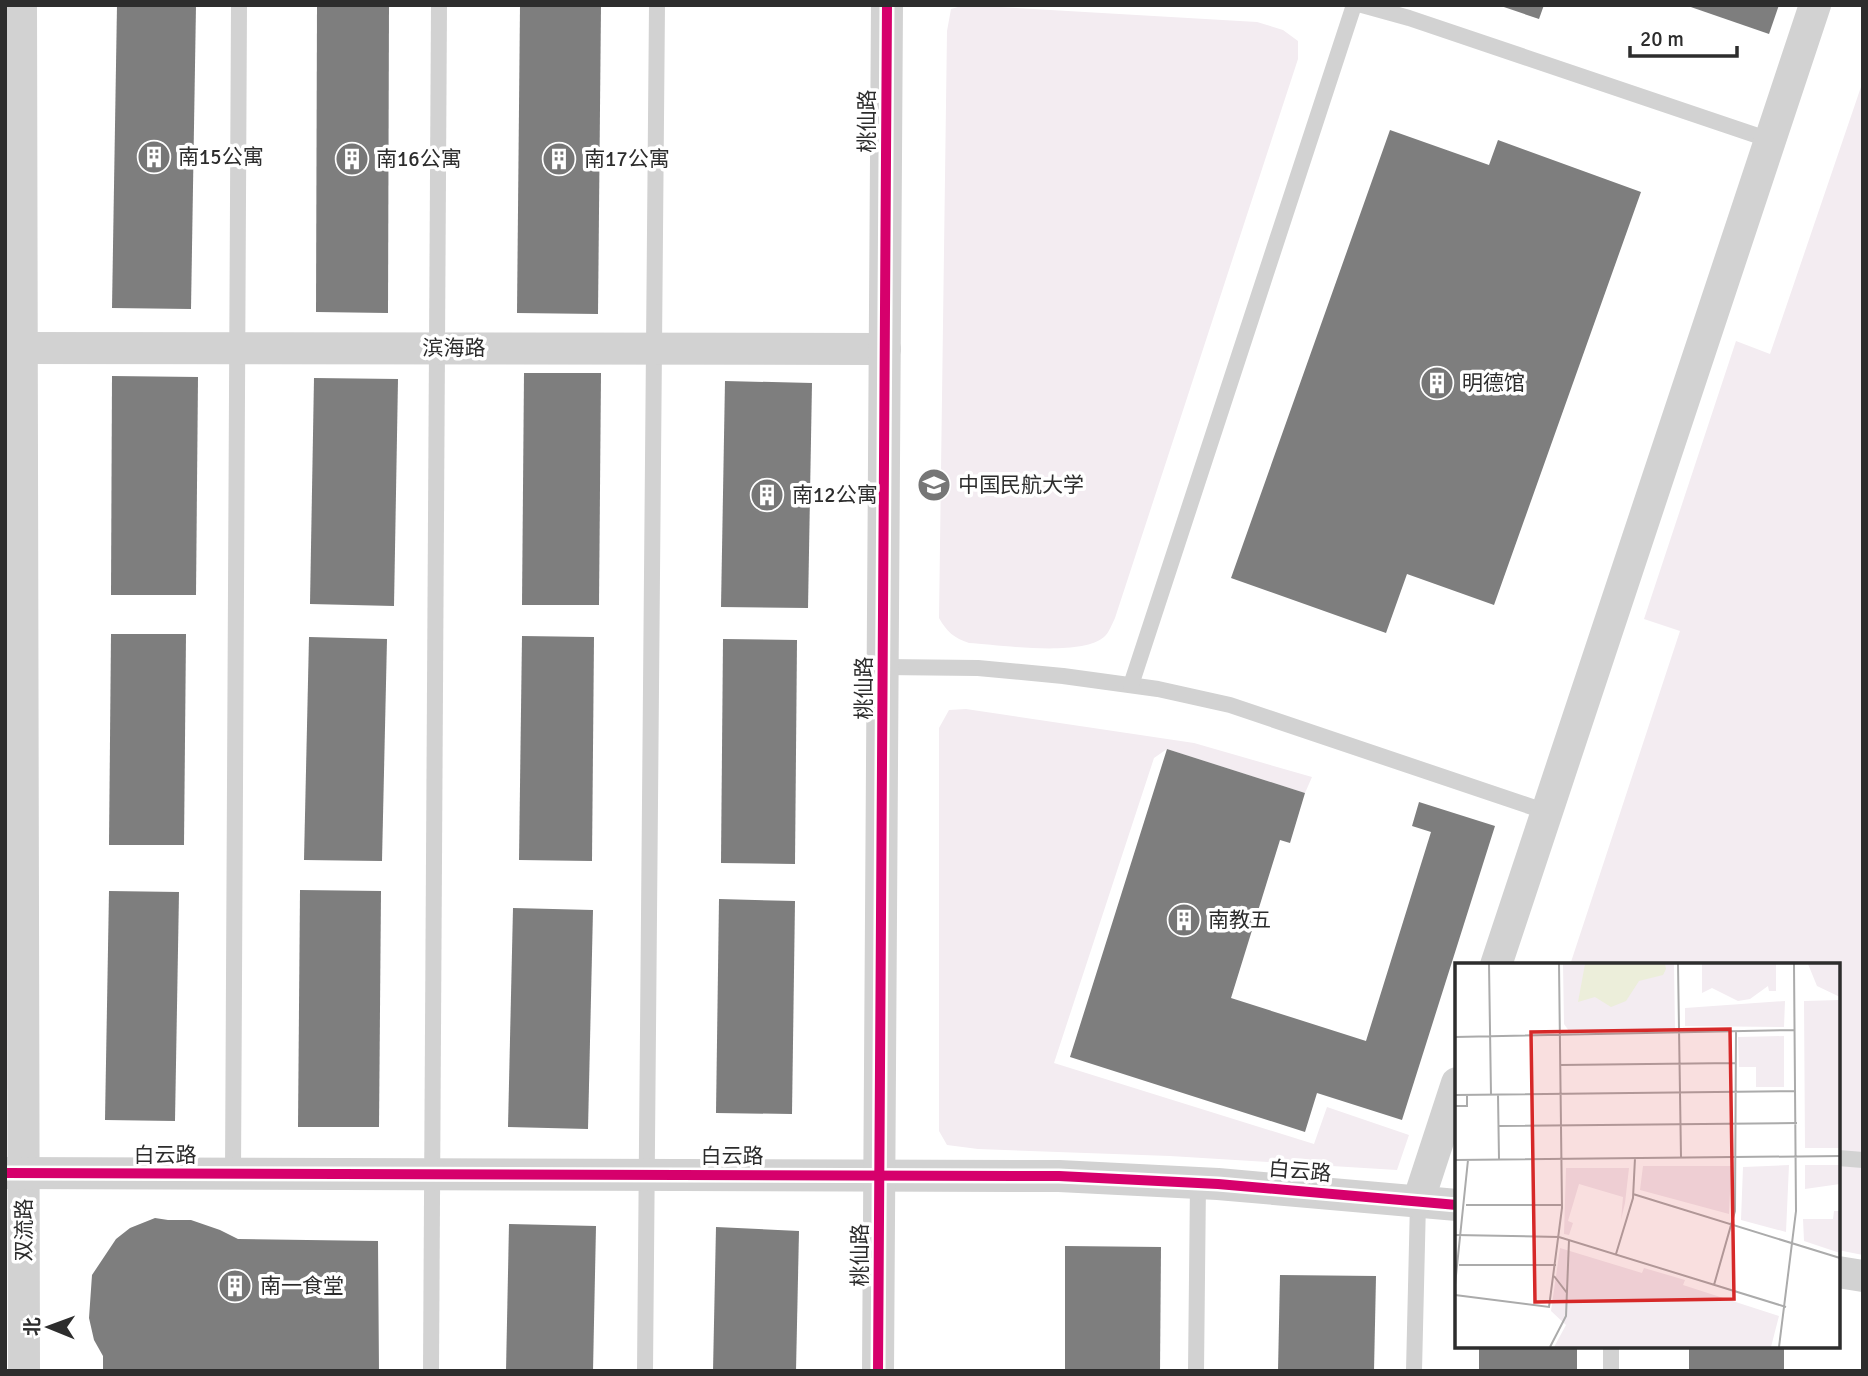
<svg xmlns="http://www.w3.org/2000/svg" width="1868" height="1376" font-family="Signika,'Noto Sans SC',sans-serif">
  <rect width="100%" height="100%" fill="#fff"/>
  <g fill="#f3ecf1">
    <path d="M965,5L1257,22L1283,30L1298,41V59L1115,618C1112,624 1109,633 1104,637C1081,657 1001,645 969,643C954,638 947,632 939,618L947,31L951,9Z"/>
    <path d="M1863,81V1255L1838,1250V965H1570L1680,631L1644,619L1736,341L1770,354Z"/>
    <path d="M5,376L10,377L9,1085L5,1097Z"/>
    <path d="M966,709L1194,743L1312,777L1305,793L1167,749L1154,758L1054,1063L1314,1144L1327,1107L1409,1135L1397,1170L1170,1156L978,1149L947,1145L939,1131V728L949,710Z"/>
  </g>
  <g fill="#7e7e7e">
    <path d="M117,5H196L191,309L112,308Z"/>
    <path d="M317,5H389L388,313L316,312Z"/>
    <path d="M520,5H601L598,314L517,313Z"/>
    <path d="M1498,5H1544L1539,19Z"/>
    <path d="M1685,5H1779L1769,34Z"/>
    <path d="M1390,130L1489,165L1498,140L1641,192L1494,605L1407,574L1386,633L1231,578Z"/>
    <path d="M524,373H601L599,605H522Z"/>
    <path d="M112,376L198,377L196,595H111Z"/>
    <path d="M314,378L398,379L394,606L310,604Z"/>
    <path d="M725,381L812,383L808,608L721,607Z"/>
    <path d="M111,634H186L184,845H109Z"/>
    <path d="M522,636L594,637L592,861L519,860Z"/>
    <path d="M309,637L387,639L382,861L304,860Z"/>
    <path d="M723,639L797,640L795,864L721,863Z"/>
    <path d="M1167,749L1305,793L1290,843L1280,840L1231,998L1366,1041L1431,832L1412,826L1419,802L1495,826L1402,1120L1317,1093L1305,1132L1070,1057Z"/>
    <path d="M300,890L381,891L379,1127H298Z"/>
    <path d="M109,891L179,892L175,1121L105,1120Z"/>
    <path d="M719,899L795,901L792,1114L716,1113Z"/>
    <path d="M513,908L593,910L588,1129L508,1127Z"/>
    <path d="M155,1218L168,1220H191L220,1230L238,1239L378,1241L379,1371H103V1356L94,1340L89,1318L92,1275L116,1239L130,1228Z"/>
    <path d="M509,1224L596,1226L593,1371H506Z"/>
    <path d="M716,1227L799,1231L796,1371H713Z"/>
    <path d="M1065,1246L1161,1247L1160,1371H1065Z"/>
    <path d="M1280,1275L1376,1276L1374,1371H1278Z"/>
    <rect x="1479" y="1346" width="98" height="25"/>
    <rect x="1689" y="1346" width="95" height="25"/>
  </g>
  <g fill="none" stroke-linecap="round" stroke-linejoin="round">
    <g stroke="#d2d2d2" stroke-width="16">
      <path d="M1362,5L1409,18L1770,140"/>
      <path d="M883,667L978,668L1063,676L1158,689L1230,705L1547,812"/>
      <path d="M1131,685L1354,5"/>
      <path d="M1838,1158L1863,1160"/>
      <path d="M233,1174L239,5"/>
      <path d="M431,1371L439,5"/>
      <path d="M645,1371L657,5"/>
      <path d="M1196,1371L1198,1183"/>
      <path d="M1414,1371L1418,1202"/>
      <path d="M1611,1371V1346"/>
    </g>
    <g stroke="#d2d2d2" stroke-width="32">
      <path d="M21,5L24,1371"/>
      <path d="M5,348L885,349"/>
      <path d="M1496,965L1815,5"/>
      <path d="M5,1173L1059,1176L1218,1184L1457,1205"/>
      <path d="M1418,1202L1457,1083"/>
      <path d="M1838,1272L1863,1276"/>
      <path d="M878,1371L887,5"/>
    </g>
    <defs>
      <g id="cycleway">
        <path d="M5,1173L1059,1176L1218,1184L1457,1205"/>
        <path d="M878,1371L887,5"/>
      </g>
    </defs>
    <use href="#cycleway" stroke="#fff" stroke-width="15"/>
    <use href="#cycleway" stroke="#d6006c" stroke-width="10"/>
  </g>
  <defs>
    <symbol id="building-disc" viewBox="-11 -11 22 22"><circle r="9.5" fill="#767676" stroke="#fff"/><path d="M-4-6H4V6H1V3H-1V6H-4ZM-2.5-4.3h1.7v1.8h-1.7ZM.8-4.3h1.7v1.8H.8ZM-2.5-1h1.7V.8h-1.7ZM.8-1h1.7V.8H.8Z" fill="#fff"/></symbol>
    <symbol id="university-disc" viewBox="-11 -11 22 22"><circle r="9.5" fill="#767676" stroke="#fff"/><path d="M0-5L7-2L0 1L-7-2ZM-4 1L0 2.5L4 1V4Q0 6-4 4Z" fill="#fff"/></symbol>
  </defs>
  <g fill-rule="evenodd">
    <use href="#building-disc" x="135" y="138" width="38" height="38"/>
    <use href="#building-disc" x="333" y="140" width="38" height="38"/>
    <use href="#building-disc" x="540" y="140" width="38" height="38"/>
    <use href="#building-disc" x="1418" y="364" width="38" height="38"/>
    <use href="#university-disc" x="915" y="466" width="38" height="38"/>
    <use href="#building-disc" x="748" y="476" width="38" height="38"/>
    <use href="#building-disc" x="1165" y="901" width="38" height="38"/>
    <use href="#building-disc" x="216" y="1267" width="38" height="38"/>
  </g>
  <g text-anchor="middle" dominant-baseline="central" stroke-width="7" stroke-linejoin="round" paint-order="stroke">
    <g font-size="21" fill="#2d2d2d" stroke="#fff">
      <text transform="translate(867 121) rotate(-90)">桃仙路</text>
      <text x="454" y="348">滨海路</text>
      <text transform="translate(864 688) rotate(-90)">桃仙路</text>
      <text x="165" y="1155">白云路</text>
      <text x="732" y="1156">白云路</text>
      <text transform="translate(1300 1171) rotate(5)">白云路</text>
      <text transform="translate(24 1230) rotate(-90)">双流路</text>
      <text transform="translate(860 1255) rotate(-90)">桃仙路</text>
    </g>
    <g font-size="21" fill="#2d2d2d" stroke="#fff" text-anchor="start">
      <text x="178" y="157">南15公寓</text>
      <text x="376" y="159">南16公寓</text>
      <text x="584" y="159">南17公寓</text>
      <text x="1462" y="383">明德馆</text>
      <text x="958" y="485">中国民航大学</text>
      <text x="792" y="495">南12公寓</text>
      <text x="1208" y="920">南教五</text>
      <text x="260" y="1286">南一食堂</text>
    </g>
  </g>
  <g transform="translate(1455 963)">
    <rect width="385" height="385" fill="#fff"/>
    <path d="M108,1H219L220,68H114L109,61ZM247,1H321V28H314L313,23L295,36L283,38L257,25L247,30ZM353,1H385V34L362,23ZM385,37V185H350L349,38ZM330,38L329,64L230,63V45ZM329,73V124H301V104H284L283,74ZM334,202L331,269L286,257L288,204ZM350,202H385V221L350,226ZM188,203H276L274,251L185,227ZM111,205H174L170,240L166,257L168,234L124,221L113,258L118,260L114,272L109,271ZM379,248H385V290L349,278L348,256H378ZM105,285L187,310L189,305L230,317L228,322L324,353L316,384H99L111,362L96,348Z" fill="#f3ecf1"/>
    <path d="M130,1H210L211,6L208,12L184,18L171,38L156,44L140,34L123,39Z" fill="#eceeda"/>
    <path fill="none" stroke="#ababab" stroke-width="2" d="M34,1L36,132M223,1L226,194M0,74L340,67M105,102L281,100M0,132L341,128M43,132L44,196M0,143H12V132M43,163L342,160M0,197L385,193M178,231L385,295M11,242H107M0,272L104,274L331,344M161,291L178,235L180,195M4,302H101M99,313L112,330M0,322L13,197M259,322L280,248L281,69M0,332L94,344L107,245L104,1M95,384L111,353L114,277M324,384L341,248L339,1"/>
    <path fill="#d62828" fill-opacity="0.15" stroke="#d62828" stroke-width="3.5" d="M275,66L279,336L80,339L76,69Z"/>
    <rect width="385" height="385" fill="none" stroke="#2d2d2d" stroke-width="3.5"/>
  </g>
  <rect width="1868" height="1376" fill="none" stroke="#2d2d2d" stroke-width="14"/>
  <g transform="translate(49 1327) rotate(271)" stroke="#ffffff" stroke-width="5" paint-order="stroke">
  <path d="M0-5L12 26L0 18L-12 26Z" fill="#2d2d2d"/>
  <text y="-10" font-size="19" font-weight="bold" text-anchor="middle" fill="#2d2d2d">北</text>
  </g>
  <path d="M1630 46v10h107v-10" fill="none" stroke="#2d2d2d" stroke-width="3.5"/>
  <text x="1640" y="46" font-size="21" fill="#2d2d2d" stroke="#ffffff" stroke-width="5" paint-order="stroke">20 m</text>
</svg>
